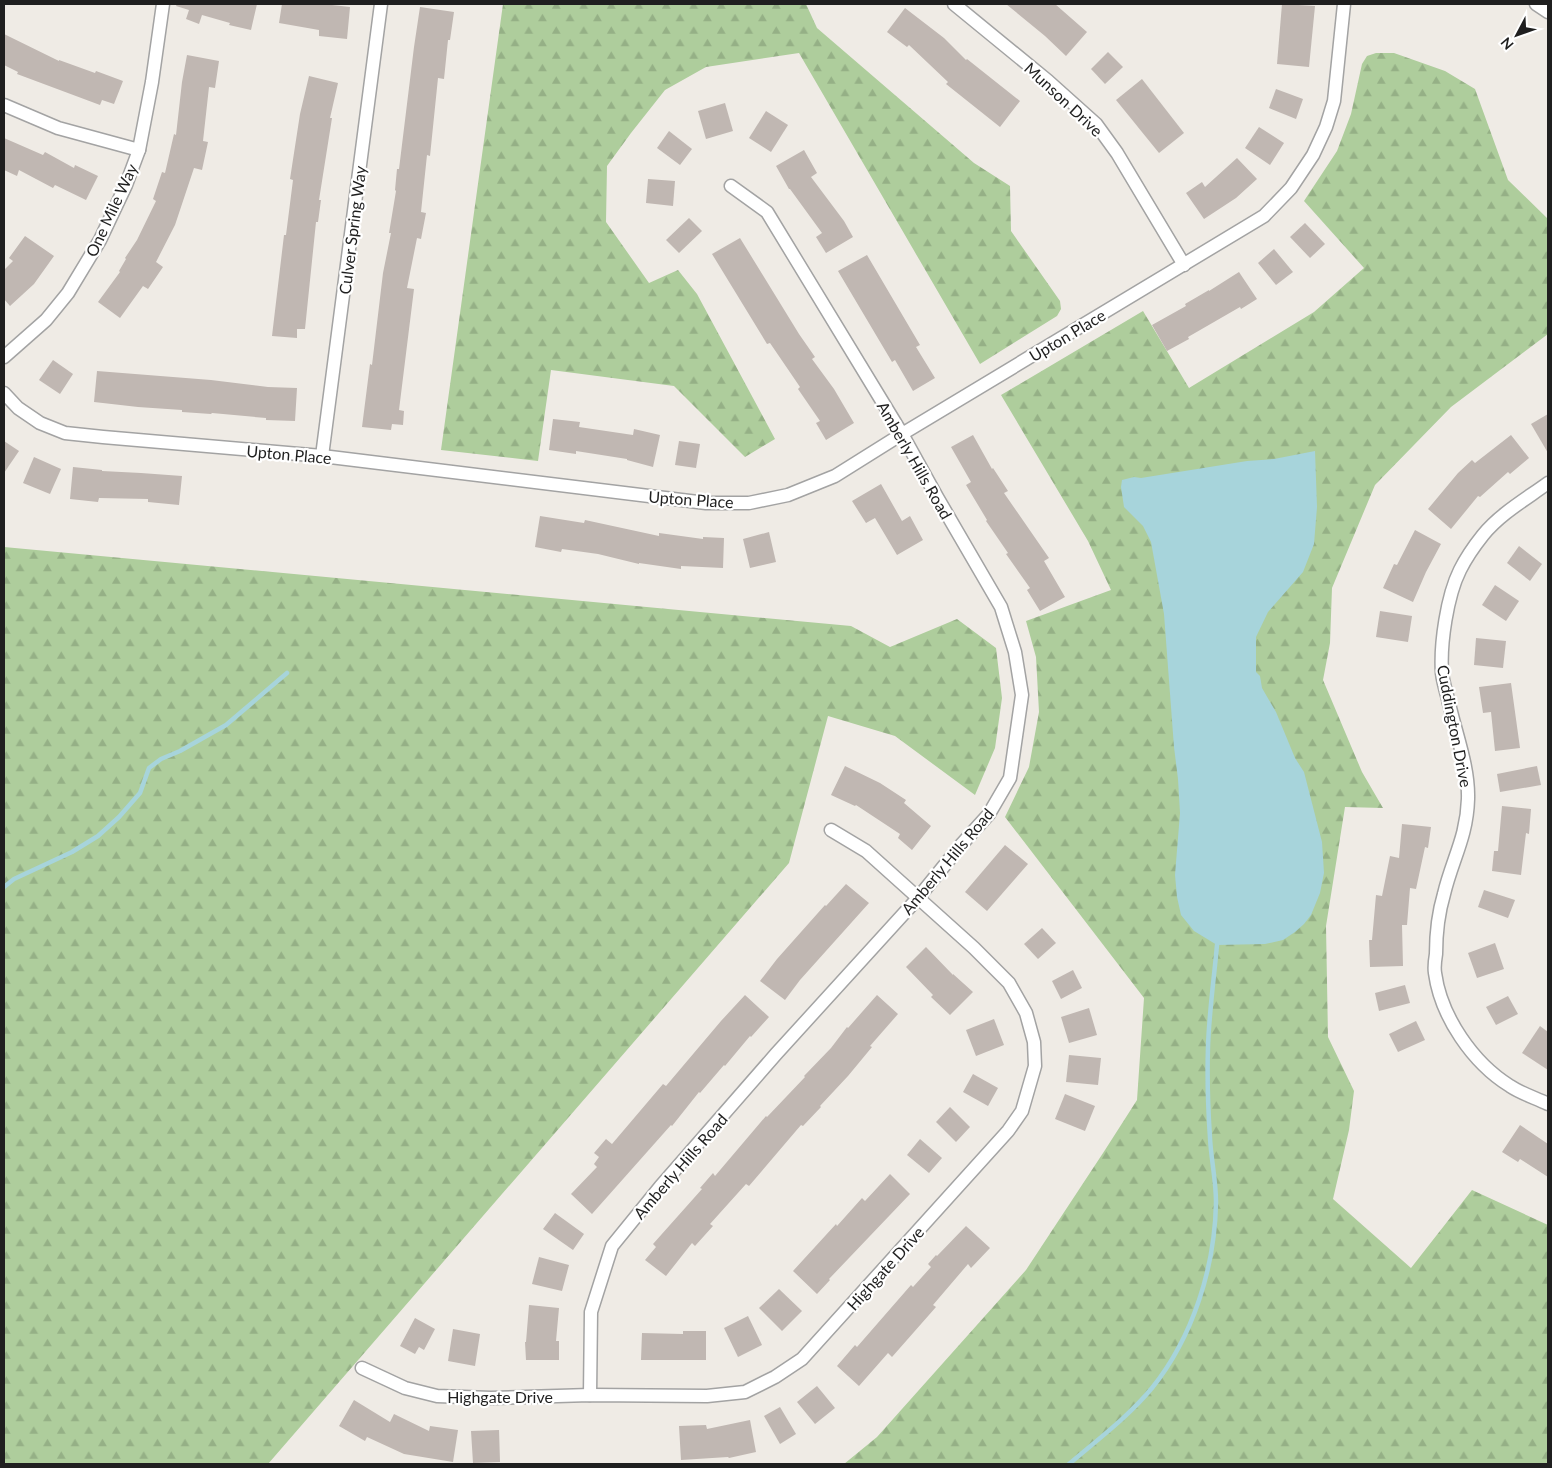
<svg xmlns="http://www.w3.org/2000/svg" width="1552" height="1468" font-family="Lato,sans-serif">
  <defs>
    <pattern id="forest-firs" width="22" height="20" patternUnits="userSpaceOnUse" patternTransform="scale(1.25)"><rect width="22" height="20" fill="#aecd9c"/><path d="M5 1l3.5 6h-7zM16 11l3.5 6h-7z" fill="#95b086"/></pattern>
  </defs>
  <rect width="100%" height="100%" fill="#efebe5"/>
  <g fill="url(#forest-firs)">
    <path d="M503,4H806L817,28L974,163L1010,186L1011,231L1060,301L1061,309L1057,316L980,364L799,53L706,67L665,90L631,133L607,166L606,222L649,283L678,270L697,294L775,439L745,457L674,386L551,370L538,461L441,450Z"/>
    <path d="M1376,53H1394L1445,71L1475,89L1508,180L1548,219V334L1451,407L1375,485L1332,588L1330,643L1323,680L1362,772L1383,808L1345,807L1326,926L1328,1037L1354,1091L1349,1130L1333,1199L1411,1268L1472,1190L1548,1225V1464H844L877,1437L1026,1270L1105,1150L1137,1100L1144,998L1005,817L1029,767L1039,712L1036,657L1026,621L1111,590L1088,541L1001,395L1143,311L1189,388L1314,312L1364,268L1304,201L1337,151L1351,114L1362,64L1367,56Z"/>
    <path d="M4,547L851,626L890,647L957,619L996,648L1002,698L995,748L975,795L895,736L828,716L789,863L268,1464H4Z"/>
  </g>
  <path fill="#a7d4db" d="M1315,451L1317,507L1314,544L1303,572L1268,612L1256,637V672L1260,676L1262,688L1276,712L1295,758L1304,772L1322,842L1324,873L1320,893L1311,915L1304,924L1295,932L1283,940L1265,944L1217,945L1194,931L1181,915L1177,897L1175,875L1180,813L1178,779L1174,747L1164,614L1151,542L1143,526L1124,507L1121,487L1122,480L1134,477L1141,478L1247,461L1274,459Z"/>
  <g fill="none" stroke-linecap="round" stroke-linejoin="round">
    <g stroke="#a7d4db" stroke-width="4.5">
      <path d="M4,887L14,879L72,852L98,836L119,817L140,793L149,768L161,759L180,751L226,725L287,673"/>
      <path d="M1069,1464C1097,1440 1128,1417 1152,1388C1193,1337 1215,1267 1216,1202C1216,1180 1211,1159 1210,1138C1208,1108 1207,1077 1208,1047C1209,1013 1214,979 1217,945"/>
    </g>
  </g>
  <g fill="#c0b7b2">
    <path d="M177,4H257L251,30L229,25L230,23L202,15L199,24L186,19L189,10L176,6Z"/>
    <path d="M282,4H323L350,7L347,39L319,36V30L279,23Z"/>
    <path d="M1006,4H1055L1087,32L1066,56L1045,36Z"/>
    <path d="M1282,4L1315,6L1309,67L1277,64Z"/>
    <path d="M420,7L454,12L450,40H448L444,79L438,78L430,156L427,155L421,212L426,213L421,239L417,238L407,288L414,289L399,410L404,411L403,425L392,424L391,430L362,427L370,364L372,365L383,273L391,233H389L396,191L395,190L397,169H399L414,47Z"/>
    <path d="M905,8L944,38L966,60L967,59L1020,101L1000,127L946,84L948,82L909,45L907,47L887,32Z"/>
    <path d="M4,34L59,61V60L95,73L96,71L123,81L114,104L102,100L100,105L17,74L18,72L4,65Z"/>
    <path d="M1108,52L1123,67L1105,84L1091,69Z"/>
    <path d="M187,55L219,61L215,88L209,87L203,141L208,142L202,170L194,168L175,225L156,262L163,267L148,289L143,286L120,318L98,302L120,272L119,271L126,259L125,258L137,240L156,201L153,199L162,172L165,173L174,134L176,135L182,82Z"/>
    <path d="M309,76L338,83L330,118H332L319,200H321L318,222H316L305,329H297V338L272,336L284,235H286L293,180L290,179L300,114Z"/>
    <path d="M1142,79L1184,133L1159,153L1116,100Z"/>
    <path d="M1276,89L1303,99L1296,119L1269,108Z"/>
    <path d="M725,103L733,131L706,139L698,111Z"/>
    <path d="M766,111L788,125L771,152L749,138Z"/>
    <path d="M1259,127L1284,143L1270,165L1245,148Z"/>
    <path d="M669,131L692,149L680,165L657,148Z"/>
    <path d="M4,138L43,155L45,152L74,168L75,165L98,176L86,200L55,185L53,188L19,170L17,176L4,170Z"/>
    <path d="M804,150L817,173L811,177L844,221L853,237L826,253L816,237L822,233L790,189H789L776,166Z"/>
    <path d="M1237,158L1257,179L1236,198L1204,219L1186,193L1202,182L1205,187Z"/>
    <path d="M648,179L675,181L673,206L646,203Z"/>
    <path d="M689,218L702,231L679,253L666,240Z"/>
    <path d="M1305,223L1325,244L1310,258L1290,237Z"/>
    <path d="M25,236L54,256L34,284L10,306L4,299V270L13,261L9,258Z"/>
    <path d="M740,238L799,334L815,357L812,359L834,389L854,423L826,440L816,423L820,421L798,389L800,387L770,343L767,344L712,254Z"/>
    <path d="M1274,249L1293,272L1276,285L1258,263Z"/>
    <path d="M867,255L920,345L916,347L935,378L913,391L895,360L892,362L838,271Z"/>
    <path d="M1239,272L1257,299L1241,309L1240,307L1188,337L1189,339L1167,351L1152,325L1186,306L1185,304L1209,290V291Z"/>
    <path d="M53,360L73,374L60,394L39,380Z"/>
    <path d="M97,371L211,380L268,387L297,388L295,421L266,420V418L212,413L211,414L182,412V410L138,407L94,402Z"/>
    <path d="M1548,414V453L1531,424Z"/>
    <path d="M553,419L580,422L579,427L633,435L634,429L660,435L653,467L627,460V459L576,451V454L549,450Z"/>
    <path d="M973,435L992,469L993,468L1008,491L1004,493L1049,558L1044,561L1065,597L1040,611L1027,590L1030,588L1006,554L1008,553L986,521L987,520L966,485L971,482L951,447Z"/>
    <path d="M1511,435L1529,458L1510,474L1508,472L1480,497L1478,496L1451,529L1428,509L1458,473L1472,460L1475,463Z"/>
    <path d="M4,441L19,451L4,473Z"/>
    <path d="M679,441L700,444L696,468L675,465Z"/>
    <path d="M34,457L61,469L50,494L23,483Z"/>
    <path d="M73,467L102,470V471L141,473L182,476L179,505L148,502V499L99,498L98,502L70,499Z"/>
    <path d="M881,484L902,521L910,516L923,540L897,555L875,518L866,523L852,501Z"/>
    <path d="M540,516L584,523L585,520L659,536V533L703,539V537L724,538L723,568L681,566V569L639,563V564L598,554L562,549L561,552L535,547Z"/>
    <path d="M1415,530L1441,544L1426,572L1413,602L1383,588L1394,564L1397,565Z"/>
    <path d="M769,532L776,562L750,568L743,539Z"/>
    <path d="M1519,546L1542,564L1530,581L1507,563Z"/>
    <path d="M1495,585L1519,601L1506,621L1482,605Z"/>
    <path d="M1380,611L1412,616L1408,642L1376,637Z"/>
    <path d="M1476,638L1506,641L1503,668L1474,665Z"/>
    <path d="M1511,683L1520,748L1495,751L1491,712L1483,713L1479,687Z"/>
    <path d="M845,766L880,783L906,800L904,803L931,826L912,850L898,838L900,834L856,805L855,806L831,795Z"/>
    <path d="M1537,766L1541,785L1500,792L1497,774Z"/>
    <path d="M1502,806L1531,809L1529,834L1526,833L1521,875L1492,871L1494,851H1498Z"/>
    <path d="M1402,824L1431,827L1428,848L1425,847L1416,889L1410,888L1407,925H1402L1403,966L1370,967L1369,940H1372L1376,895L1382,896L1390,856L1399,858Z"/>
    <path d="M1005,845L1028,864L987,911L965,892Z"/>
    <path d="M846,884L869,903L800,980L785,1000L760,981L777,959L825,905L826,906Z"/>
    <path d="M1484,890L1515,900L1508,918L1478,907Z"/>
    <path d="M1042,928L1056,943L1038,959L1024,944Z"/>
    <path d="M1495,943L1504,969L1477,978L1468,953Z"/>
    <path d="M926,947L953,975V974L973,992L950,1015L931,997L933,995L906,967Z"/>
    <path d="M1073,970L1082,988L1061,999L1052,981Z"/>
    <path d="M1405,985L1410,1003L1379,1011L1375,993Z"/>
    <path d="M745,995L769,1017L751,1037L750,1036L725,1066L724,1065L700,1093L699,1092L672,1126L671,1125L592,1214L571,1194L597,1167L594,1164L599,1157L594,1153L606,1139L612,1144L663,1084L666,1086L721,1021Z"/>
    <path d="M877,995L898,1014L870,1046L872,1047L848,1076L820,1106L821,1107L803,1126L801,1125L749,1186L746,1184L710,1224L713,1226L695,1246L692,1243L666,1276L645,1260L656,1247L653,1244L702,1189L700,1188L713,1173L715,1176L766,1116L767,1117L805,1077L804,1076L831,1048L847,1027L848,1028Z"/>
    <path d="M1508,996L1518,1014L1496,1025L1486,1007Z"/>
    <path d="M1089,1008L1097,1035L1069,1043L1061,1017Z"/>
    <path d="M994,1019L1004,1045L976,1056L966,1030Z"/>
    <path d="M1416,1021L1425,1040L1398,1052L1389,1034Z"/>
    <path d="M1540,1026L1548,1032V1070L1522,1053Z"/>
    <path d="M1069,1055L1101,1058L1098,1085L1066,1082Z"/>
    <path d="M973,1074L998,1088L988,1106L963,1092Z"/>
    <path d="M1065,1094L1095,1106L1085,1131L1055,1119Z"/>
    <path d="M950,1107L970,1127L956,1142L936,1122Z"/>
    <path d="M1520,1125L1548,1144V1177L1520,1159L1518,1162L1502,1152Z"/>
    <path d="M920,1139L942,1158L929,1173L907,1155Z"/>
    <path d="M890,1174L910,1194L829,1279L830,1280L817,1294L793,1271L836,1224L837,1226L862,1198L865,1201Z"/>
    <path d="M555,1213L584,1234L573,1250L543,1229Z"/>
    <path d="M966,1226L990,1248L971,1268L968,1264L933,1305L936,1307L892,1357L888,1353L859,1386L837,1366L855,1345L857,1347L911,1285L913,1287L931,1267L928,1264L936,1255L937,1256Z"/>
    <path d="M539,1257L569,1265L562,1291L532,1284Z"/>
    <path d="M779,1289L802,1311L782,1331L759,1308Z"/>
    <path d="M529,1305L559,1308L556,1341H559V1360H526L525,1342H526Z"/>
    <path d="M748,1316L762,1345L738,1357L724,1328Z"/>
    <path d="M415,1318L435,1329L424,1350L419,1347L415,1354L400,1346Z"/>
    <path d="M453,1329L480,1334L475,1366L448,1361Z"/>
    <path d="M683,1331H706V1360H641L642,1333L683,1334Z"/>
    <path d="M817,1386L835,1408L815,1424L797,1402Z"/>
    <path d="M354,1400L390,1422L394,1414L429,1431L430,1426L458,1430L453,1462L404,1454L367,1437L365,1441L339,1426Z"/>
    <path d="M780,1407L796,1434L780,1444L764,1416Z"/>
    <path d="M750,1420L756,1452L729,1458L728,1457L681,1460L679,1426L706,1425L707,1429Z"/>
    <path d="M499,1430L500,1462L473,1463L471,1431Z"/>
  </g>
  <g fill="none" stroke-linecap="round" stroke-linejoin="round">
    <defs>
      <g id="street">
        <path d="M954,4L1048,81L1096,124L1117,153L1184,265"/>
        <path d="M1536,4L1548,12"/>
        <path d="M4,105L58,128L139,150"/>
        <path d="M4,357L46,320L68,293L100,240L126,185L139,150L152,82L163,4"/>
        <path d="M4,393L18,408L40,423L65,433L103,437L322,456L706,503H749L788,495L835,476L902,434L1264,216L1291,188L1313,155L1326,127L1334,101L1344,4"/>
        <path d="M322,456L381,4"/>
        <path d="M1548,483C1526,499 1500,514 1483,535C1475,545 1466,558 1460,570C1447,596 1440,644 1442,673C1443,682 1446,691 1448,699C1455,732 1469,766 1468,799C1467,837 1452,860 1444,894C1438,914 1436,933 1436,954C1435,960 1434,967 1435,973C1441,1017 1473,1063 1510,1086C1522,1094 1536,1098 1548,1104"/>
        <path d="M362,1368L405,1388L437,1396L491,1398L590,1395L707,1396L745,1392L775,1377L802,1359L1008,1131L1022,1111L1035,1066L1034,1042L1026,1013L1009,983L974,948L866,851L831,830"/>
        <path d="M590,1395L591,1312L612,1246L660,1187L776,1054L918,898L961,845L989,814L1010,778L1022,695L1015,652L1001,607L937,497L902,434L767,212L731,186"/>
      </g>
    </defs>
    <use href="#street" stroke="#a3a3a3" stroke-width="15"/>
    <use href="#street" stroke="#fff" stroke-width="12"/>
  </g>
  <g text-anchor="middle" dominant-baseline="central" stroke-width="4.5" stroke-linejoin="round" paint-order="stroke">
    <g font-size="16" fill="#1f1f1f" stroke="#fff">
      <text transform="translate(1064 99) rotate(43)">Munson Drive</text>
      <text transform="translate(111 210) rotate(-65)">One Mile Way</text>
      <text transform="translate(352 230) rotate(-83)">Culver Spring Way</text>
      <text transform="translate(1067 335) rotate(-31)">Upton Place</text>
      <text transform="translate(289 454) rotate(5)">Upton Place</text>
      <text transform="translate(915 460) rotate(60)">Amberly Hills Road</text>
      <text transform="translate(691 499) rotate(4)">Upton Place</text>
      <text transform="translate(1455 726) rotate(79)">Cuddington Drive</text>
      <text transform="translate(947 861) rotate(-50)">Amberly Hills Road</text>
      <text transform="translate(680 1166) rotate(-49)">Amberly Hills Road</text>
      <text transform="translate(885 1268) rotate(-48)">Highgate Drive</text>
      <text x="500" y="1396">Highgate Drive</text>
    </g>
  </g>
  <rect width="1552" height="1468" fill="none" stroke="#1f1f1f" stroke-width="10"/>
  <g transform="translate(1517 35) rotate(229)" stroke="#ffffff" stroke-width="4" paint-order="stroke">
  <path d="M0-4L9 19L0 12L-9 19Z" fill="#1f1f1f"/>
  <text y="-8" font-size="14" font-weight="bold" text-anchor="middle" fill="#1f1f1f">N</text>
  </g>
</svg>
